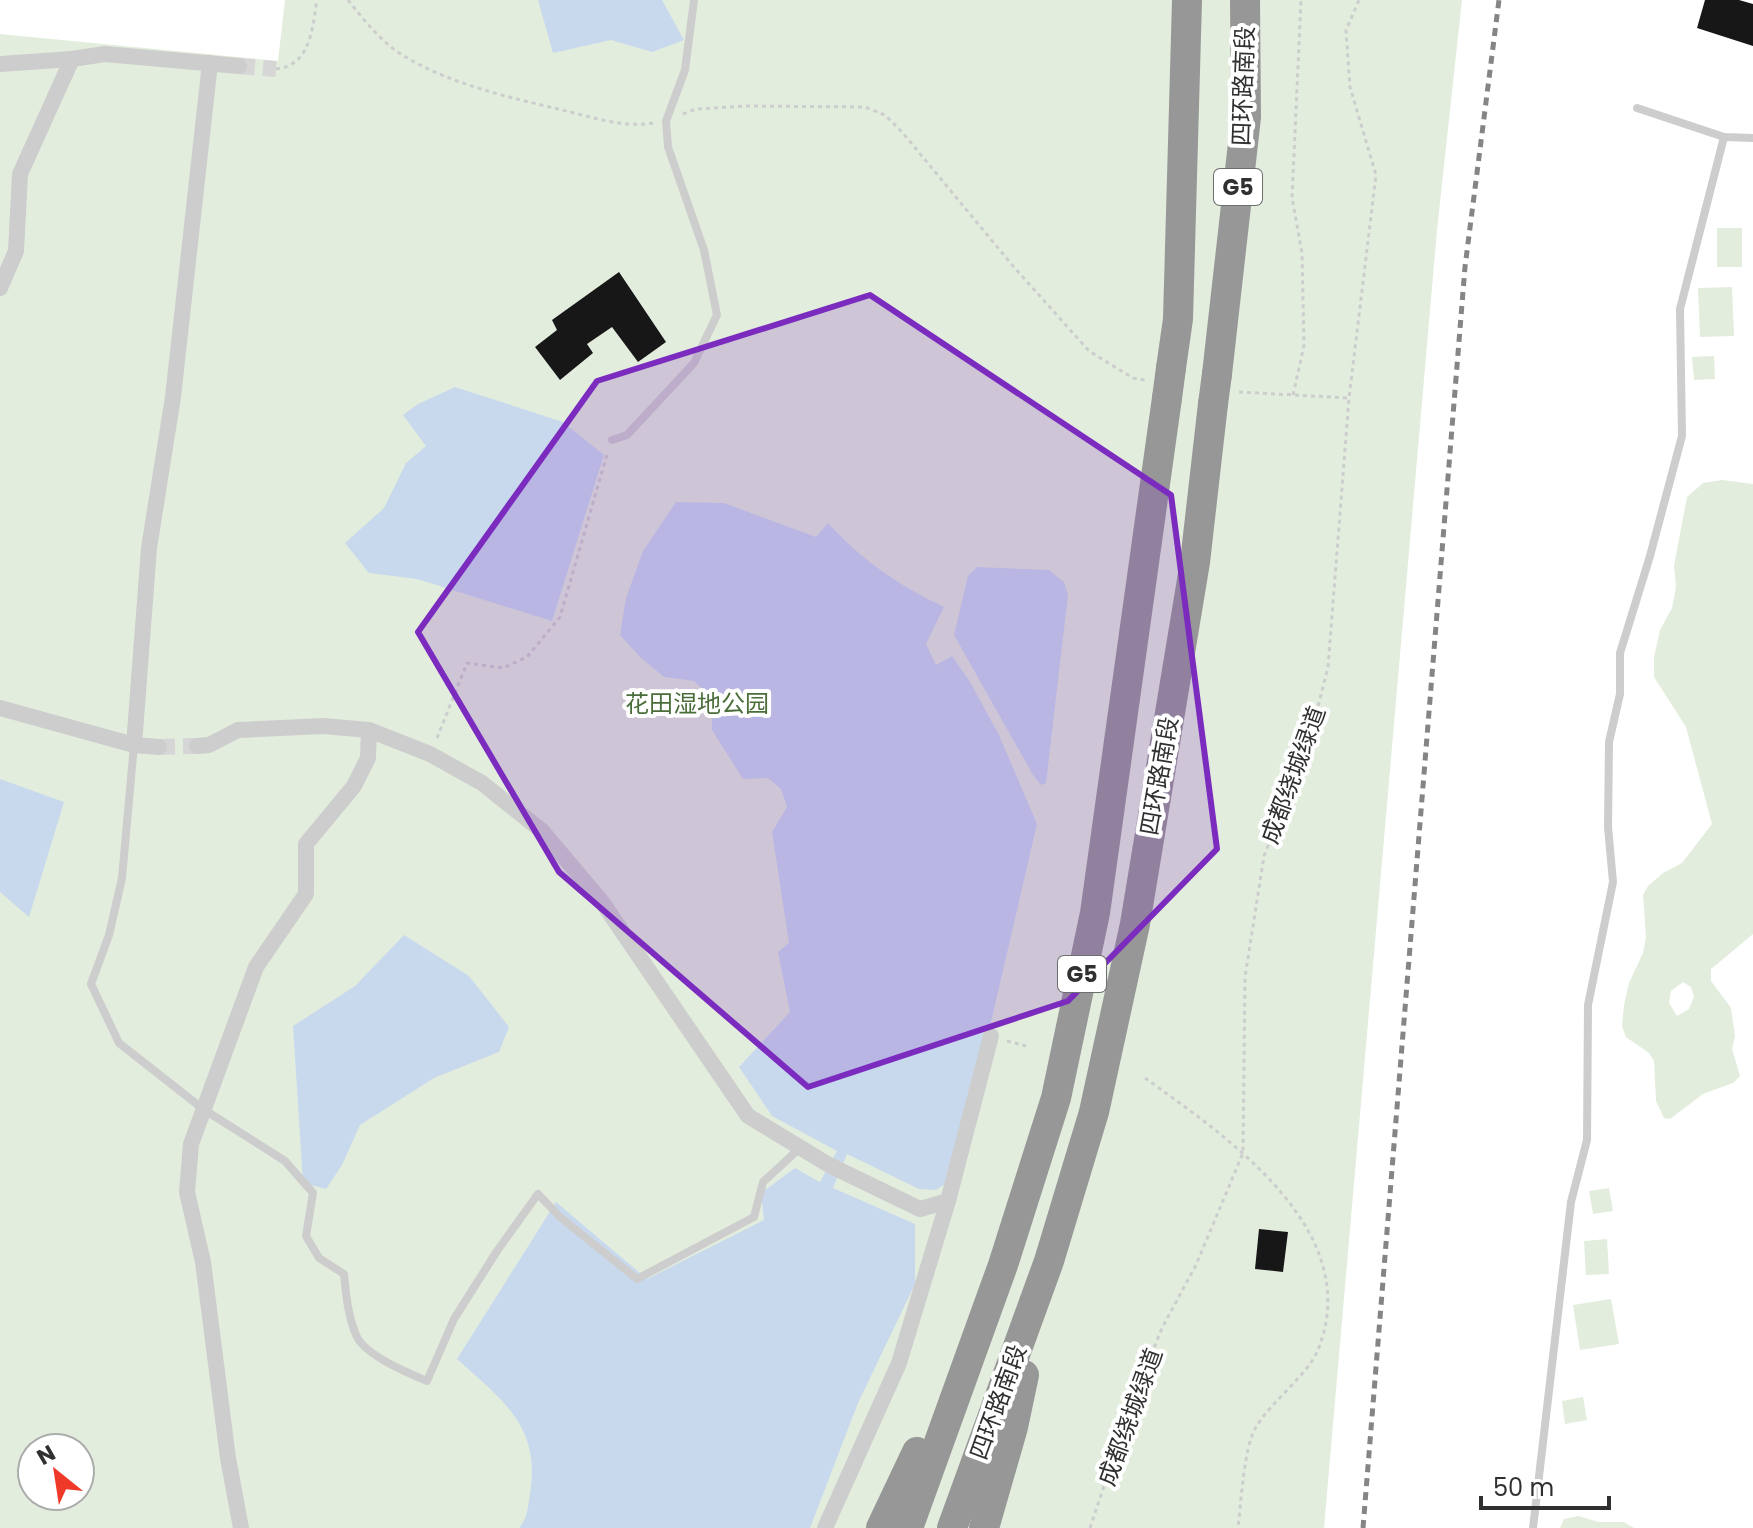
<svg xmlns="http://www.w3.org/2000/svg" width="1753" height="1528" font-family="Poppins,'Noto Sans SC',sans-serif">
  <rect width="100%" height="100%" fill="#fff"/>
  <g fill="#e3eddd" fill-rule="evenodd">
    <path d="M285,0H1462L1437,230L1324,1528H0V34L278,61ZM32,1448H80V1496H32Z"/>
    <rect x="1717" y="228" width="25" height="39"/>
    <path d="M1732,287L1734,336L1700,337L1698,288Z"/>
    <path d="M1714,356L1715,379L1694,380L1692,357Z"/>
    <path d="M1722,480L1753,484V934L1711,969V981L1731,1008L1735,1036L1732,1049L1740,1076L1733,1083L1703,1094L1670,1119L1664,1118L1656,1101L1654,1061L1649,1053L1626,1037L1622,1026L1624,1005L1629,983L1643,953L1646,937L1643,895L1648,886L1663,873L1682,863L1712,824L1686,727L1654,677V657L1660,630L1672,608L1676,587L1674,566L1687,497L1703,483ZM1683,982L1691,987L1694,997L1689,1009L1677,1016L1669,1003L1671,991Z"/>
    <path d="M1609,1188L1613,1211L1593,1214L1589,1191Z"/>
    <path d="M1607,1239L1609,1274L1586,1275L1584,1241Z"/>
    <path d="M1611,1299L1619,1344L1580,1350L1573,1305Z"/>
    <path d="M1583,1397L1587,1420L1565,1424L1562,1401Z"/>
    <path d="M1578,1516L1599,1522H1624L1634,1528H1560L1564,1519Z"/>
  </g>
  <g fill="#c8d9ee">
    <path d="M538,0H662L684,40L652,52L611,40L553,53Z"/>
    <path d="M455,387L563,422L604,455L552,621L417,579L369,573L345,543L384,508L406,463L426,446L403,415L418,404Z"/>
    <path d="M676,502L724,503L816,537L828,523C863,561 898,585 944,607L926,644L936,665L952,656L970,682L999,735L1037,824L955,1177L936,1190L919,1189L847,1154L833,1188L915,1224V1284L858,1403L810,1528H519C528,1518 528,1506 530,1493C541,1426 502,1400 457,1359L556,1202L647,1279L764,1220L761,1193L795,1168L820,1182L837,1151L772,1116L739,1067L790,1012L778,952L789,943L772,832L787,807L781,789L768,778L743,779L712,730V698L694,681L664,677L641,658L620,635L626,598L643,551Z"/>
    <path d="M977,567L1049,570L1064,582L1068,595L1046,783L1041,785L1033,775L954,635L968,576Z"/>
    <path d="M0,779L64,802L29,917L0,892Z"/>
    <path d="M404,935L469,976L509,1027L499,1052L434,1078L360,1125L342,1165L326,1189L303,1183L293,1026L355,986Z"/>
  </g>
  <g fill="#171717">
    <path d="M1705,0H1739L1753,4V46L1697,28Z"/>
    <path d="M619,272L666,342L638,362L612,327L587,344L593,353L560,380L535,347L557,330L552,320Z"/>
    <path d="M1259,1229L1288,1232L1283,1272L1255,1269Z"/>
  </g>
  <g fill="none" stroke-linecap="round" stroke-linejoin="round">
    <g stroke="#d6d6d6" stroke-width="16" stroke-dasharray="16 8" stroke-linecap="butt">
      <path d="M239,66L276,69"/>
      <path d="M159,747L197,746"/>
    </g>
    <g stroke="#cdcdcd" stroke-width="3" stroke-dasharray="4 4" stroke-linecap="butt">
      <path d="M348,0C364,20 382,43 404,56C452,85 509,97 562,110C592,117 622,128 653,123"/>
      <path d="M276,69C311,65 312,29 317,0"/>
      <path d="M683,114L696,109L745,106L865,107L885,115L902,132L1013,266L1089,351L1133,378L1145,380"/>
      <path d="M1239,392L1349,398"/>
      <path d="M1293,395L1304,345L1302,253L1292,198L1301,0"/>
      <path d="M437,738L467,663L503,668L527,657L560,617L608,451"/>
      <path d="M1007,1041L1026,1046"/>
      <path d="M1145,1078C1227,1137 1368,1232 1317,1352C1307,1375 1270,1403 1256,1427C1244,1446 1241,1503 1238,1528"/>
      <path d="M1090,1528L1130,1408L1162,1328L1196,1265L1243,1153L1245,977L1264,856L1308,746L1328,667L1349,398L1376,175L1350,87L1346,30L1359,0"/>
    </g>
    <g stroke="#cdcdcd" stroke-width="8">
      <path d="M1637,108L1724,137L1753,138"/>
      <path d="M612,440L627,435L694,363L717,315L704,250L668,147L666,121L685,70L694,0"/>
      <path d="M134,745L122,878L109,935L91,984L119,1043L203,1109L285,1161L313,1193L306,1236L319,1258L344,1274C346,1294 348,1318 357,1337C367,1356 408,1373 427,1381L454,1319L497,1251L538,1194L560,1217L637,1279L754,1217L763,1182L800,1148"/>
      <path d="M1533,1528L1571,1202L1587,1140L1588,1005L1613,882L1608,827L1609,742L1620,694V653L1650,556L1682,436L1680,309L1724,137"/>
    </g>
    <g stroke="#cdcdcd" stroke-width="16">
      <path d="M0,64L72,59"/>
      <path d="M0,288L16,251L20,174L72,59L105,54L239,66"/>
      <path d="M0,708L134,745"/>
      <path d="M197,746L209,745L238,730L323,726L369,730L430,754L482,783L542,831L602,902L748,1116L829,1165L920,1209L948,1201L991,1036"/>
      <path d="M159,747L134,745L149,548L173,397L210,63"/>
      <path d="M241,1528L228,1458L203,1262L187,1192L191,1144L256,967L306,894V844L354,786L368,758L369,730"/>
      <path d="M825,1528L899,1363L948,1201"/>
    </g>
    <g stroke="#979797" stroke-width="30">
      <path d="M1171,368L1178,319L1187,0"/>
      <path d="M1217,374L1246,117L1245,0"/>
      <path d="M881,1528L917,1452"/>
      <path d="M908,1528L1003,1265L1056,1098L1095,913L1167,398"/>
      <path d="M952,1528L1049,1261L1094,1112L1135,924L1195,562L1213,404"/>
      <path d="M984,1528L1013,1427L1024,1375"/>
    </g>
    <path stroke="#858585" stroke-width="5" stroke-dasharray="8 6" stroke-linecap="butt" d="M1363,1528L1465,267L1499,0"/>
    <g stroke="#979797" stroke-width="30">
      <path d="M1167,398L1171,368"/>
      <path d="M1213,404L1217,374"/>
    </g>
  </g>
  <path fill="#7b2cbf" fill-opacity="0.2" stroke="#7b2cbf" stroke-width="6" stroke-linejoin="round" d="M870,295L1171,495L1217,849L1068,1001L808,1087L559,872L418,632L597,381Z"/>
  <g text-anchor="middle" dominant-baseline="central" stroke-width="8" stroke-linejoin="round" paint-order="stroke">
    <g fill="#fff" stroke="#6e6e6e" stroke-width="2">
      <rect x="1214" y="169" width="48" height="36" rx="6"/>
      <rect x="1058" y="956" width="48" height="36" rx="6"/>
    </g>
    <g font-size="22" font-weight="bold" fill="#303030">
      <text x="1238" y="187">G5</text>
      <text x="1082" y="974">G5</text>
    </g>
    <g font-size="24" fill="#303030" stroke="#fff">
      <text transform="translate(1243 86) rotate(-88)">四环路南段</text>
      <text transform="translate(1293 775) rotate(-70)">成都绕城绿道</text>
      <text transform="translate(1159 776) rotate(-80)">四环路南段</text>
      <text transform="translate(998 1402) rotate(-70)">四环路南段</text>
      <text transform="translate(1130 1417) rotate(-70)">成都绕城绿道</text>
    </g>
    <g font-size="24" fill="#4a6e3a" stroke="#fff">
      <text x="697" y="703">花田湿地公园</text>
    </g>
  </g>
  <g transform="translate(56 1472) rotate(330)"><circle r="38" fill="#ffffff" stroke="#acacac" stroke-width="2"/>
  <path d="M0-6L14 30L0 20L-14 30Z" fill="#ef3a29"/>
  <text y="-12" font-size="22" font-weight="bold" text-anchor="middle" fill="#303030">N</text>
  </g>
  <path d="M1481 1496v12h128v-12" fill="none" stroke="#303030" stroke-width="4"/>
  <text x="1493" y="1496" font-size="24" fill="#303030" stroke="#ffffff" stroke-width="6" paint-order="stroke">50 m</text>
</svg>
